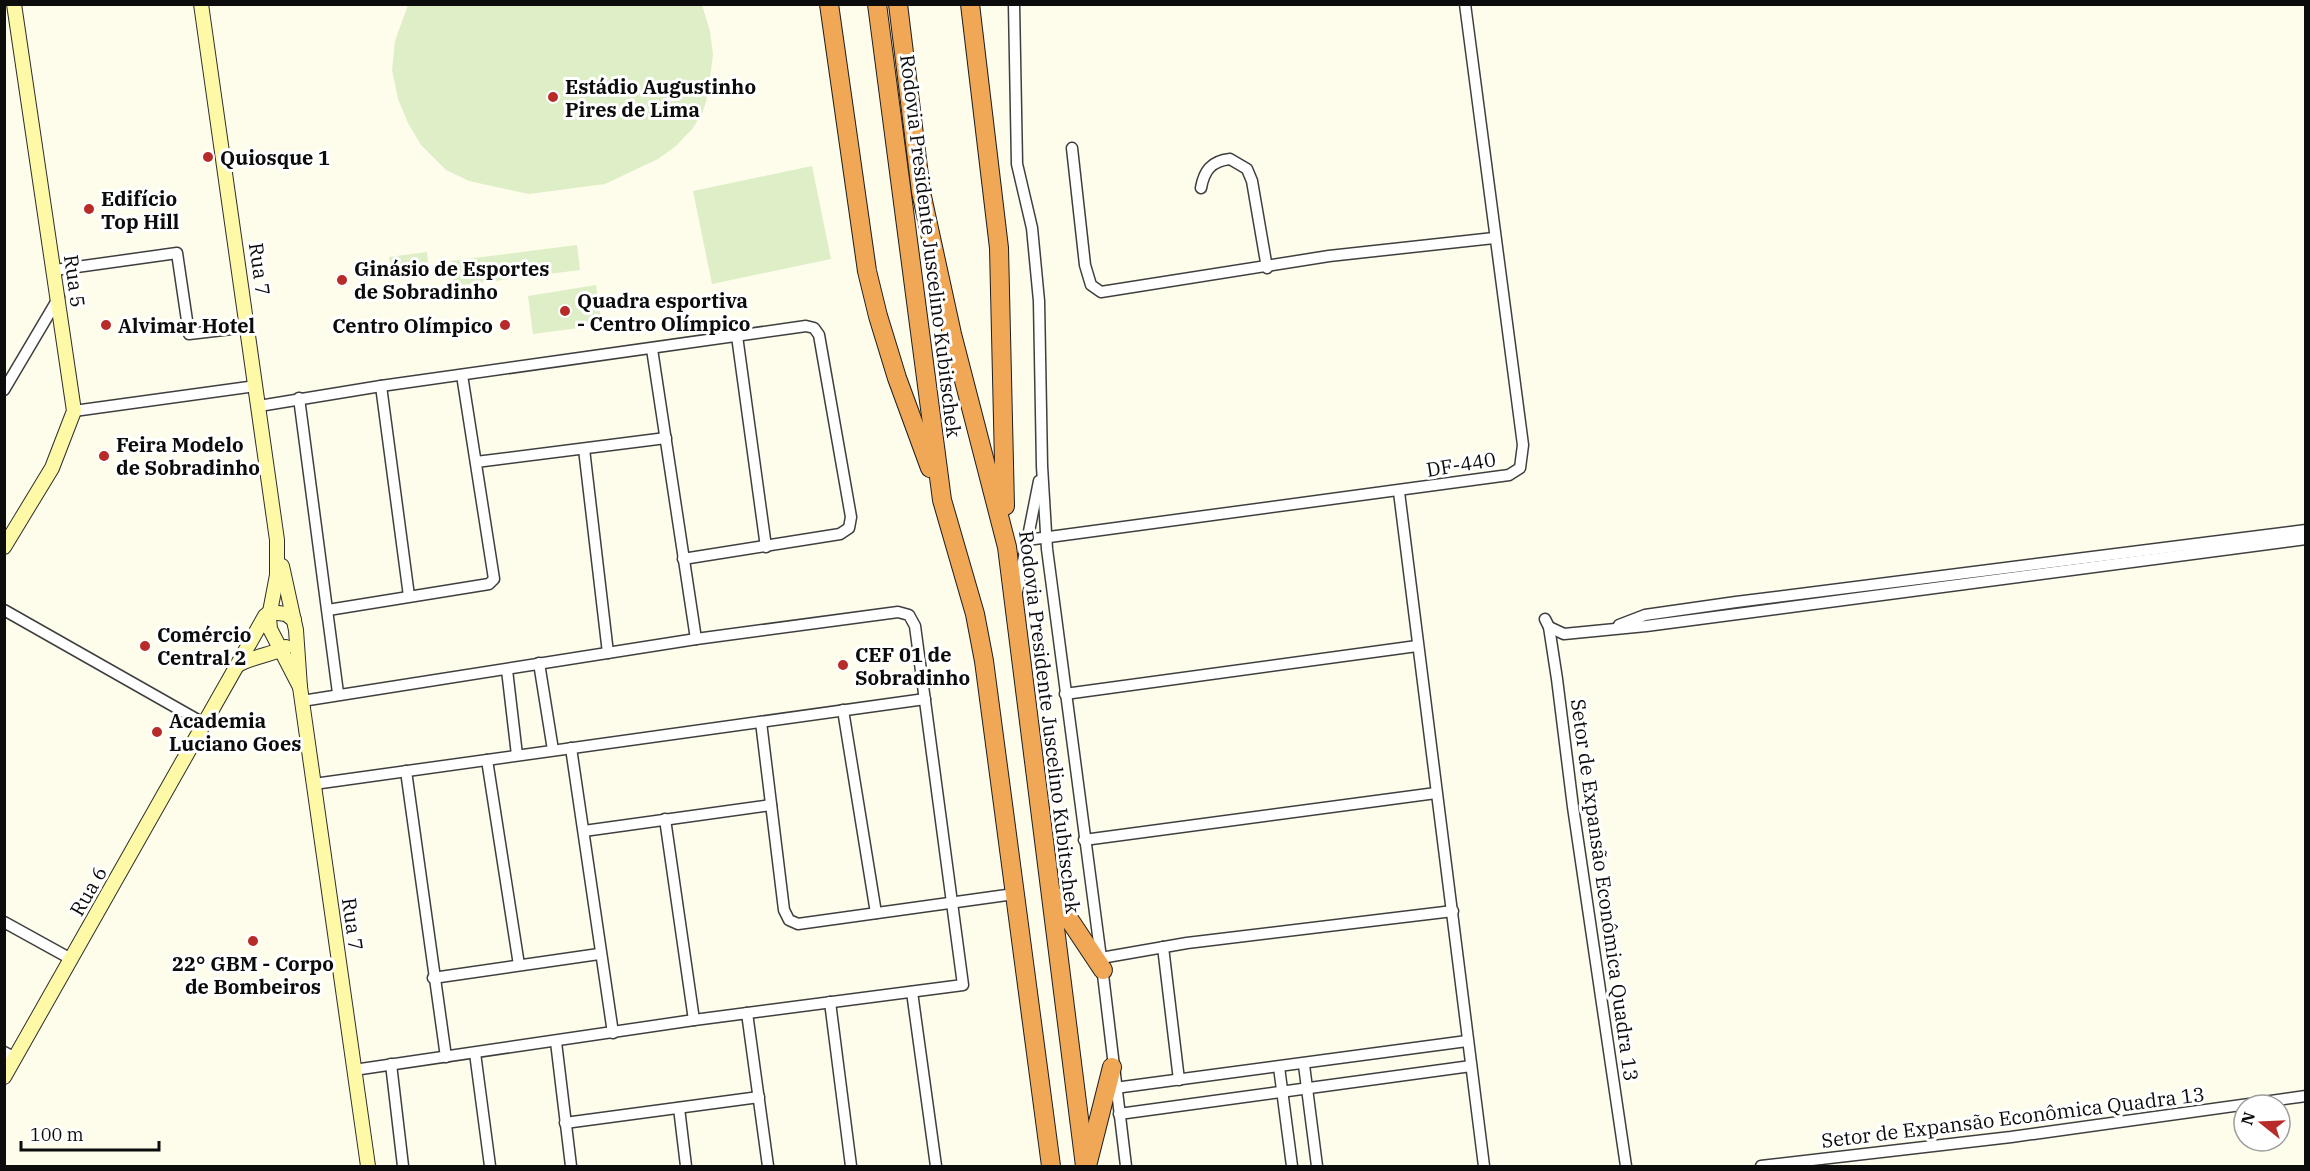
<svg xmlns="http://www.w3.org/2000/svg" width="2310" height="1171" font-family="'IBM Plex Serif',serif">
  <rect width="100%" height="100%" fill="#fefceb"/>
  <g fill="#deefc7">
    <path d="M408,5H702L710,31L713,55L708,95L703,111L693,128L676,146L658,159L605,184L529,194L469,181L446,170L421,145L408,123L398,99L392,70L395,41Z"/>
    <path d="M812,166L831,259L712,284L693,191Z"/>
    <path d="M577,245L580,270L454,286L451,261Z"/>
    <path d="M427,252L429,272L392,276L389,257Z"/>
    <path d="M596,285L602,325L533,334L528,296Z"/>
  </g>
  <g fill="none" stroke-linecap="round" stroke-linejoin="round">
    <defs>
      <g id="street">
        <path d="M1014,4L1017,164L1032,228L1039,301L1042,466L1047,549L1101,958L1126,1166"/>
        <path d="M1072,148L1085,265L1091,285L1101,292L1329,256L1494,238"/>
        <path d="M1201,188C1204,171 1211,161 1230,159L1247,169L1252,181L1267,268"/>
        <path d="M55,270L177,253L189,334L249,327"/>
        <path d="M737,336L766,547"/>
        <path d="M652,349L696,639"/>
        <path d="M381,386L409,596"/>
        <path d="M4,390L59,297"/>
        <path d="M299,398L338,693"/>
        <path d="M259,406L381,386L806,326L814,328L819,335L851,517L849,528L840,534L683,559"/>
        <path d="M74,411L256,386"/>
        <path d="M584,449L608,653"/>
        <path d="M476,462L666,438"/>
        <path d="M1399,492L1484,1166"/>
        <path d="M1027,540L1509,475L1520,468L1523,445L1465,4"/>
        <path d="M1017,592L1039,481"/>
        <path d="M4,610L205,724"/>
        <path d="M328,610L489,584L494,579L462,375"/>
        <path d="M1545,619L1549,627L1557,679L1573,807L1626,1166"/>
        <path d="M1619,625L1645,615L1736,602L2306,530"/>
        <path d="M1549,627L1564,634L1646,626L2306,539"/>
        <path d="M539,663L553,750"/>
        <path d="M507,670L517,755"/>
        <path d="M1065,694L1417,646"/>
        <path d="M302,701L696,639L898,612L909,615L915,626L963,985L694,1020L354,1070"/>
        <path d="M843,710L876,913"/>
        <path d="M761,722L784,910L789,920L798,924L1014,894"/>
        <path d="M571,748L613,1033"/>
        <path d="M487,760L519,965"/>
        <path d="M406,771L446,1057"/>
        <path d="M314,784L925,699"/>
        <path d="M665,819L694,1020"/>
        <path d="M584,831L771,805"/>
        <path d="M1084,840L1436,793"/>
        <path d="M4,922L71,959"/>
        <path d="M1163,947L1179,1080"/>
        <path d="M1101,958L1187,943L1453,911"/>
        <path d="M433,978L599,954"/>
        <path d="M912,992L936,1166"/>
        <path d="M830,1002L851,1166"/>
        <path d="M747,1013L768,1166"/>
        <path d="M556,1042L571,1166"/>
        <path d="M4,1052L15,1058"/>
        <path d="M475,1053L490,1166"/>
        <path d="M391,1064L403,1166"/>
        <path d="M1304,1065L1317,1166"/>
        <path d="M1279,1067L1292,1166"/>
        <path d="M1115,1088L1467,1041"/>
        <path d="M679,1108L686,1166"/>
        <path d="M1119,1114L1471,1066"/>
        <path d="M565,1123L759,1097"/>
        <path d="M1761,1166L2011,1137L2306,1096"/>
      </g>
      <g id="secondary">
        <path d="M201,4L277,540V575L269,617L270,629L300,687"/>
        <path d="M4,547L52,468L74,411L14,4"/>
        <path d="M282,566L296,630L300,687L368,1166"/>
        <path d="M238,665C254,656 275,654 286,647"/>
        <path d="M4,1077L265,616L270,612L286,614L294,620"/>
      </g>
      <g id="highway">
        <path d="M829,4L867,271L878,316L897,378L930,468"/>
        <path d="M877,4L942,500L975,614L984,661L1051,1166"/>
        <path d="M898,4L921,192L952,334L1007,547L1085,1166"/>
        <path d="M970,4L999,248L1005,506"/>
        <path d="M1051,892L1103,970"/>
        <path d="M1088,1162L1112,1067"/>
      </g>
    </defs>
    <use href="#street" stroke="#3f3f3f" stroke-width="13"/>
    <use href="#secondary" stroke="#2e2e2e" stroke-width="16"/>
    <use href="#highway" stroke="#1d1d1d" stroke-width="20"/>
    <use href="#street" stroke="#fff" stroke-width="10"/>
    <use href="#secondary" stroke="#fdf9a7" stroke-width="14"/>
    <use href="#highway" stroke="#f0a857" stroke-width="18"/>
  </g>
  <g fill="#b72b28" stroke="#fff" stroke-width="2">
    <circle cx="553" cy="97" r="6"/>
    <circle cx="208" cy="157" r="6"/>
    <circle cx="89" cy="209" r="6"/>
    <circle cx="342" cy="280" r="6"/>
    <circle cx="565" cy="311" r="6"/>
    <circle cx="106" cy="325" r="6"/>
    <circle cx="505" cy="325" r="6"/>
    <circle cx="104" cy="456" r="6"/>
    <circle cx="145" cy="646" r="6"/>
    <circle cx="843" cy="665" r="6"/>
    <circle cx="157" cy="732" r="6"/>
    <circle cx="253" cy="941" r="6"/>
  </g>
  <g text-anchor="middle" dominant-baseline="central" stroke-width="6" stroke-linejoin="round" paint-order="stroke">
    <g font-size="20" font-weight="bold" fill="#0c0c0c" stroke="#fff" text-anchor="start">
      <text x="565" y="86">Estádio Augustinho<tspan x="565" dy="23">Pires de Lima</tspan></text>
      <text x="220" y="157">Quiosque 1</text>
      <text x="101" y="198">Edifício<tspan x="101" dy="23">Top Hill</tspan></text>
      <text x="354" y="268">Ginásio de Esportes<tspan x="354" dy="23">de Sobradinho</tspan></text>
      <text x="577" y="300">Quadra esportiva<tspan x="577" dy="23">- Centro Olímpico</tspan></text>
      <text x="118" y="325">Alvimar Hotel</text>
      <text x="493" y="325" text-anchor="end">Centro Olímpico</text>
      <text x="116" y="444">Feira Modelo<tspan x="116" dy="23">de Sobradinho</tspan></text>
      <text x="157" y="634">Comércio<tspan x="157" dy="23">Central 2</tspan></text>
      <text x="855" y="654">CEF 01 de<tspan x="855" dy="23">Sobradinho</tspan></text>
      <text x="169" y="720">Academia<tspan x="169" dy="23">Luciano Goes</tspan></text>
      <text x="253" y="963" text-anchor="middle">22° GBM - Corpo<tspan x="253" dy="23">de Bombeiros</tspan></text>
    </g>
    <g font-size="20" fill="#0c0c0c" stroke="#fff">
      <text transform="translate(931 246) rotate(83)">Rodovia Presidente Juscelino Kubitschek</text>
      <text transform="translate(260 269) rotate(82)">Rua 7</text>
      <text transform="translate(75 281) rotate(82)">Rua 5</text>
      <text transform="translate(1461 464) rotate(-9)">DF-440</text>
      <text transform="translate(1050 722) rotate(83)">Rodovia Presidente Juscelino Kubitschek</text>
      <text transform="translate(1605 890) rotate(82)">Setor de Expansão Econômica Quadra 13</text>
      <text transform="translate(88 891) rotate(-60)">Rua 6</text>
      <text transform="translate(353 924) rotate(82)">Rua 7</text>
      <text transform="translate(2013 1117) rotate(-7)">Setor de Expansão Econômica Quadra 13</text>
    </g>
  </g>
  <rect width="2310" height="1171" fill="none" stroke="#0c0c0c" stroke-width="12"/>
  <g transform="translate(2262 1123) rotate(288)"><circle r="28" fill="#ffffff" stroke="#9e9e9e" stroke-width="1.5"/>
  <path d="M0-4.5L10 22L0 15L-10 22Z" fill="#b72b28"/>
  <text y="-9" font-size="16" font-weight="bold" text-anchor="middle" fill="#0c0c0c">N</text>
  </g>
  <path d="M21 1141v9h138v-9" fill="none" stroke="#0c0c0c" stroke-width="3"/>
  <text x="30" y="1141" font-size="18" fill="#0c0c0c" stroke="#ffffff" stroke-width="4.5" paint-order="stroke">100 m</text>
</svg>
